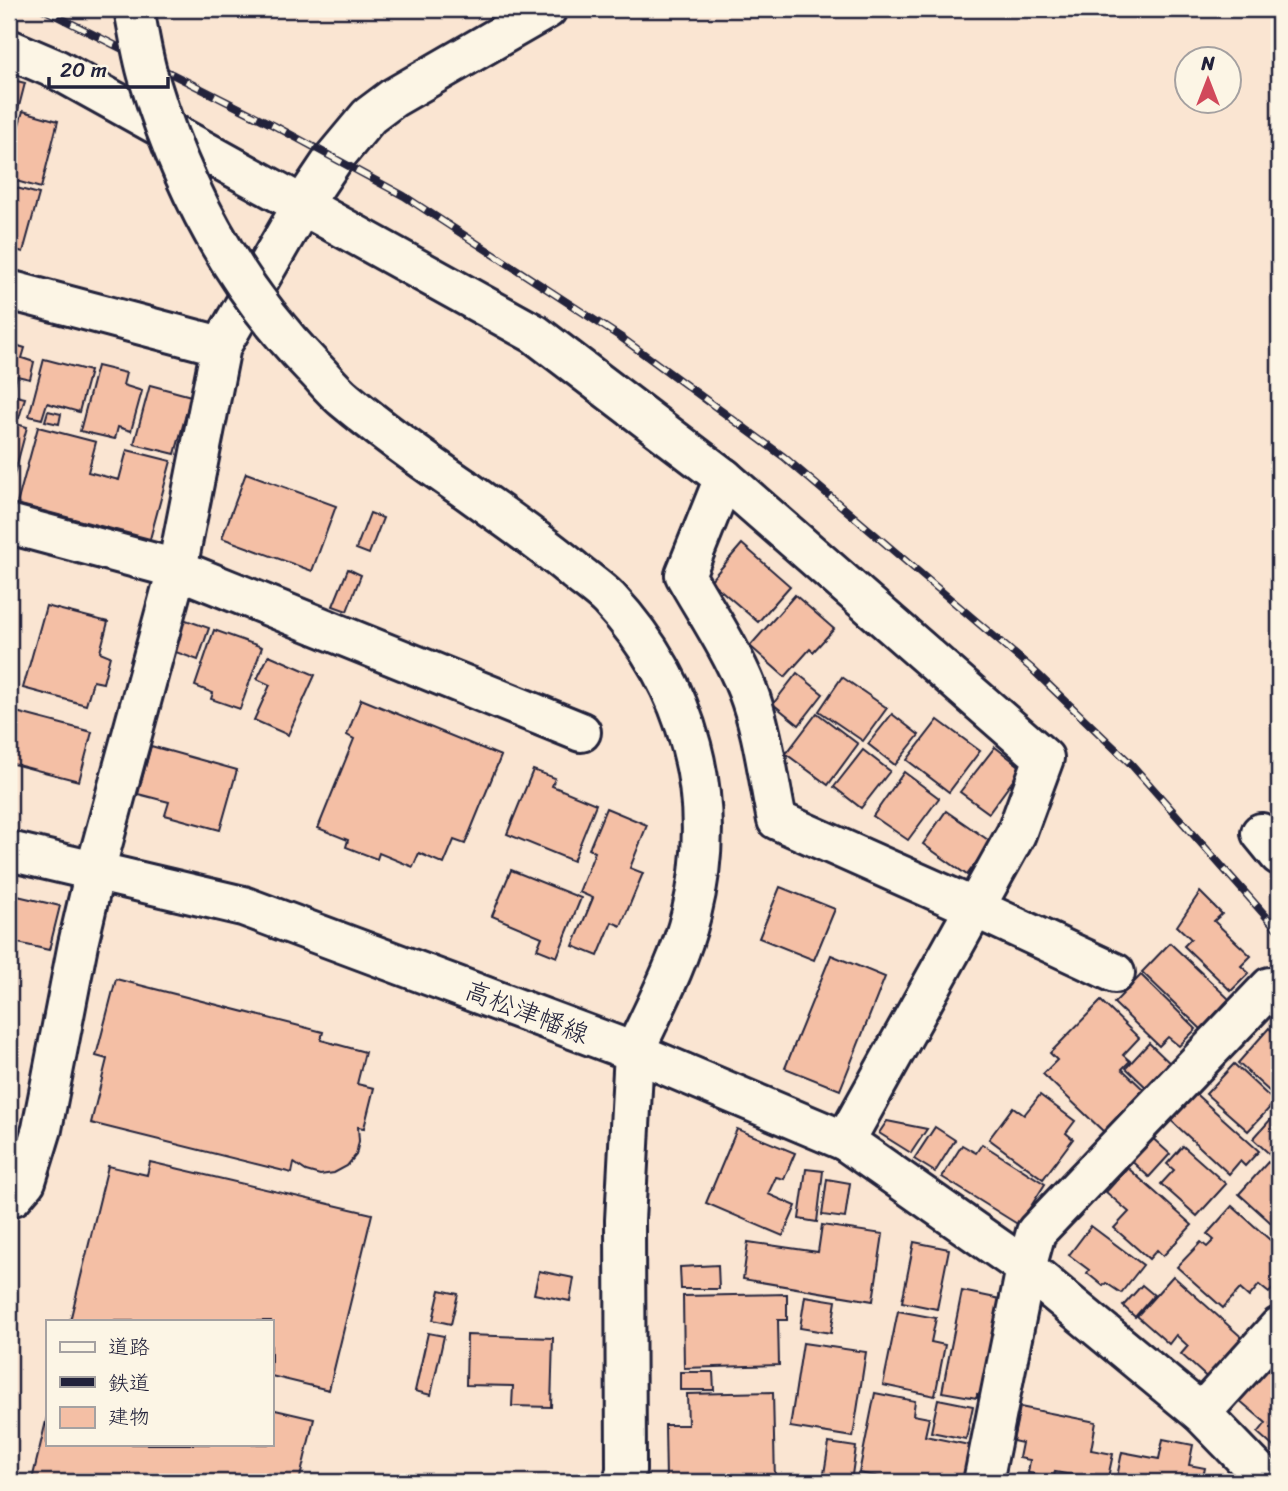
<svg xmlns="http://www.w3.org/2000/svg" width="1288" height="1491" font-family="Sriracha,'Klee One',sans-serif">
  <rect width="100%" height="100%" fill="#fae5d2"/>
  <filter id="ink" filterUnits="userSpaceOnUse"><feTurbulence type="fractalNoise" baseFrequency=".0143" numOctaves="2"/><feDisplacementMap in="SourceGraphic" scale="14" xChannelSelector="R" yChannelSelector="G"/><feConvolveMatrix kernelMatrix="1 2 1 2 8 2 1 2 1" color-interpolation-filters="sRGB"/></filter>
  <g filter="url(#ink)">
    <g fill="#f4bfa5" stroke="#22223b" stroke-width="2">
      <path d="M9,79L25,83L17,114L9,112Z"/>
      <path d="M23,111L58,121L41,188L9,179V126L18,128Z"/>
      <path d="M9,186L39,194L23,252L9,248Z"/>
      <path d="M9,343L25,348L22,358L34,362L30,379L17,376L12,395L25,398L19,418L9,415Z"/>
      <path d="M44,359L90,371L79,412L47,403L42,419L29,416Z"/>
      <path d="M97,366L126,373L123,385L142,391L131,431L118,427L115,439L80,431Z"/>
      <path d="M150,385L191,396L175,454L134,444Z"/>
      <path d="M48,411L61,414L59,424L45,421Z"/>
      <path d="M9,422L27,427L10,490L9,489Z"/>
      <path d="M38,427L96,442L88,472L119,480L127,450L171,461L150,539L17,504Z"/>
      <path d="M246,473L336,506L312,571L222,538Z"/>
      <path d="M370,513L383,518L369,554L356,549Z"/>
      <path d="M742,544L790,586L758,622L710,581Z"/>
      <path d="M348,569L361,575L347,611L333,606Z"/>
      <path d="M795,595L834,629L813,652L810,649L785,677L750,646Z"/>
      <path d="M46,606L108,622L100,652L110,656L103,683L93,681L86,705L23,688Z"/>
      <path d="M180,618L209,628L198,660L170,650Z"/>
      <path d="M214,630L262,647L240,709L211,699L213,693L195,686Z"/>
      <path d="M269,655L315,675L288,735L254,720L270,685L257,679Z"/>
      <path d="M797,673L823,694L799,725L773,704Z"/>
      <path d="M842,677L887,708L863,741L819,711Z"/>
      <path d="M361,699L501,756L465,844L454,840L444,864L419,853L413,867L379,853L377,859L346,847L348,840L318,828L354,739L347,735Z"/>
      <path d="M16,712L92,732L79,781L9,763V739Z"/>
      <path d="M817,713L858,744L828,785L786,754Z"/>
      <path d="M892,714L919,735L895,765L868,744Z"/>
      <path d="M938,720L980,751L949,792L907,760Z"/>
      <path d="M151,746L237,770L220,830L165,815L169,802L138,794Z"/>
      <path d="M995,747L1022,768L989,813L960,792Z"/>
      <path d="M863,750L890,771L861,808L834,787Z"/>
      <path d="M533,770L555,778L552,786L596,804L573,861L507,834Z"/>
      <path d="M904,772L939,798L908,840L873,816Z"/>
      <path d="M606,808L647,825L630,868L643,873L621,926L612,922L598,956L573,946L593,898L579,892L595,852L589,849Z"/>
      <path d="M946,811L991,842L967,875L923,844Z"/>
      <path d="M511,870L581,898L557,957L537,949L542,937L492,916Z"/>
      <path d="M780,887L835,909L814,960L759,938Z"/>
      <path d="M1200,892L1222,914L1214,921L1251,956L1241,966L1249,973L1231,991L1184,946L1191,939L1177,926Z"/>
      <path d="M9,894L60,906L49,950L9,941Z"/>
      <path d="M1170,943L1229,999L1201,1029L1142,972Z"/>
      <path d="M831,955L885,977L840,1090L785,1068Z"/>
      <path d="M1141,975L1196,1029L1179,1046L1168,1037L1159,1046L1114,1003Z"/>
      <path d="M116,979L323,1032L321,1040L365,1052L357,1084L374,1088L364,1128L358,1127L359,1141L356,1155L347,1166L334,1173L320,1175L306,1171L294,1163L292,1173L91,1123L107,1059L96,1056Z"/>
      <path d="M1101,1001L1139,1038L1123,1055L1130,1061L1122,1069L1144,1090L1104,1132L1043,1074L1057,1060L1050,1053Z"/>
      <path d="M1269,1028L1279,1037V1100L1238,1063Z"/>
      <path d="M1149,1043L1175,1068L1152,1093L1126,1068Z"/>
      <path d="M1234,1064L1275,1102L1248,1131L1206,1094Z"/>
      <path d="M1189,1088L1259,1151L1245,1166L1240,1161L1229,1174L1165,1115Z"/>
      <path d="M1040,1095L1075,1121L1066,1133L1073,1139L1043,1179L989,1139L1013,1107L1024,1115Z"/>
      <path d="M1279,1110V1152L1274,1158L1253,1139Z"/>
      <path d="M887,1121L927,1129L911,1153L879,1133Z"/>
      <path d="M935,1127L955,1140L935,1172L914,1159Z"/>
      <path d="M737,1129L795,1153L784,1179L776,1177L768,1194L796,1206L783,1236L706,1203Z"/>
      <path d="M1148,1134L1170,1154L1149,1177L1127,1157Z"/>
      <path d="M982,1144L1045,1184L1019,1225L942,1177L962,1145L976,1153Z"/>
      <path d="M1183,1146L1226,1184L1197,1216L1161,1184L1174,1170L1167,1164Z"/>
      <path d="M150,1162L372,1214L329,1390L271,1376V1321H70L108,1166L147,1175Z"/>
      <path d="M1268,1162L1279,1172V1230L1239,1194Z"/>
      <path d="M1128,1168L1192,1225L1163,1256L1157,1250L1149,1259L1114,1228L1129,1212L1106,1192Z"/>
      <path d="M806,1169L823,1171L817,1222L799,1219Z"/>
      <path d="M827,1179L850,1183L845,1218L822,1215Z"/>
      <path d="M1232,1206L1279,1248V1257L1274,1263L1279,1268V1282L1269,1293L1259,1285L1249,1297L1240,1289L1223,1308L1177,1267L1201,1242L1207,1247L1214,1240L1207,1234Z"/>
      <path d="M822,1225L883,1234L873,1301L743,1279L748,1242L818,1252Z"/>
      <path d="M1091,1226L1143,1265L1121,1293L1106,1283L1103,1286L1087,1273L1089,1270L1069,1255Z"/>
      <path d="M914,1242L949,1249L937,1309L902,1302Z"/>
      <path d="M718,1265L719,1289H681L680,1267Z"/>
      <path d="M539,1271L574,1278L570,1301L534,1294Z"/>
      <path d="M1173,1276L1247,1342L1212,1382L1181,1354L1188,1346L1176,1335L1169,1344L1137,1316Z"/>
      <path d="M1142,1285L1154,1295L1135,1317L1123,1306Z"/>
      <path d="M440,1290L458,1294L451,1324L433,1320Z"/>
      <path d="M962,1291L1010,1301L989,1396L977,1394V1398L942,1392Z"/>
      <path d="M787,1294V1320H778L779,1365L684,1368L683,1296Z"/>
      <path d="M805,1296L836,1301L831,1333L800,1328Z"/>
      <path d="M898,1311L936,1318L931,1342L945,1345L935,1396L883,1385Z"/>
      <path d="M428,1333L444,1336L431,1395L415,1391Z"/>
      <path d="M467,1335L553,1338L551,1407L512,1406L513,1386L466,1385Z"/>
      <path d="M803,1343L866,1352L853,1437L790,1427Z"/>
      <path d="M1279,1356V1452L1258,1433L1266,1423L1239,1400Z"/>
      <path d="M680,1372H713L714,1390H680Z"/>
      <path d="M773,1392L775,1482H692V1479L666,1480L665,1425H688L687,1394Z"/>
      <path d="M875,1393L915,1401L913,1415L929,1418L925,1436L979,1447L972,1482H940L925,1479V1482H906L859,1473Z"/>
      <path d="M938,1399L973,1406L966,1439L931,1432Z"/>
      <path d="M1020,1407L1096,1422L1091,1450L1113,1454L1107,1482H1081L1083,1477L1055,1472L1054,1477L1028,1473L1030,1460L1019,1458L1022,1443L1013,1441Z"/>
      <path d="M271,1409L314,1419L299,1482H16L18,1477L32,1480L47,1417V1444H271Z"/>
      <path d="M1163,1439L1193,1445L1189,1465L1205,1468L1202,1482H1116L1122,1452L1159,1459Z"/>
      <path d="M829,1443L856,1447L851,1482L823,1480Z"/>
    </g>
    <g fill="none" stroke-linecap="round" stroke-linejoin="round">
      <defs>
        <g id="minor">
          <path d="M9,49L58,70L535,334L724,478L1044,758L1016,834L845,1141"/>
          <path d="M9,290L221,346"/>
          <path d="M724,478L685,575C706,612 731,649 747,689C763,730 768,777 777,820L975,908L1115,973"/>
          <path d="M465,489C502,516 541,542 576,572C587,581 599,589 609,599C690,686 720,799 691,915C680,961 654,1009 634,1052L845,1141L1026,1268L1201,1413L1268,1482"/>
          <path d="M9,524L177,569L581,732"/>
          <path d="M1261,833L1279,855"/>
          <path d="M9,1197L13,1196L26,1181L42,1129L78,944L95,871L177,569L221,346L303,204L334,158L369,116L393,98L547,9"/>
          <path d="M1201,1413L1279,1327"/>
          <path d="M983,1482L1026,1268L1036,1232L1270,987L1279,999"/>
        </g>
        <path id="major" d="M9,851L243,906L634,1052L625,1220L626,1470L623,1482"/>
      </defs>
      <use href="#minor" stroke="#22223b" stroke-width="44"/>
      <use href="#major" stroke="#22223b" stroke-width="44"/>
      <use href="#minor" stroke="#fcf5e5" stroke-width="38"/>
      <use href="#major" stroke="#fcf5e5" stroke-width="38"/>
      <defs>
        <path id="rail" d="M43,9L273,125L404,196L622,338L784,457L1031,668L1131,764L1279,931"/>
      </defs>
      <use href="#rail" stroke="#22223b" stroke-width="8"/>
      <use href="#rail" stroke="#fcf5e5" stroke-width="5" stroke-dasharray="16" stroke-linecap="butt"/>
      <defs>
        <path id="minor-bridge" d="M134,9C139,33 142,58 150,82C182,187 234,286 312,366C323,377 333,390 345,400C383,432 424,461 465,489"/>
      </defs>
      <use href="#minor-bridge" stroke="#22223b" stroke-width="44" stroke-linecap="butt"/>
      <use href="#minor-bridge" stroke="#fcf5e5" stroke-width="38"/>
    </g>
  </g>
  <g text-anchor="middle" dominant-baseline="central" stroke-width="7" stroke-linejoin="round" paint-order="stroke">
    <g font-size="26" fill="#22223b" stroke="#fcf5e5">
      <text transform="translate(527 1012) rotate(21)">高松津幡線</text>
    </g>
  </g>
  <rect width="1288" height="1491" fill="none" stroke="#fcf5e5" stroke-width="35"/>
  <rect x="18" y="18" width="1253" height="1456" fill="none" stroke="#22223b" stroke-width="2.5" filter="url(#ink)"/>
  <rect x="46" y="1320" width="228" height="126" fill="#fcf5e5" stroke="#a5a1a1" stroke-width="2"/>
  <rect x="60" y="1342" width="35" height="10" fill="#fcf5e5" stroke="#a5a1a1" stroke-width="2"/>
  <text x="108" y="1354" font-size="21" fill="#22223b">道路</text>
  <rect x="60" y="1377" width="35" height="10" fill="#22223b" stroke="#a5a1a1" stroke-width="2"/>
  <text x="108" y="1390" font-size="21" fill="#22223b">鉄道</text>
  <rect x="60" y="1407" width="35" height="21" fill="#f4bfa5" stroke="#a5a1a1" stroke-width="2"/>
  <text x="108" y="1424" font-size="21" fill="#22223b">建物</text>
  <g transform="translate(1208 80)"><circle r="33" fill="#fcf5e5" stroke="#a5a1a1" stroke-width="2"/>
  <path d="M0-5L12 26L0 18L-12 26Z" fill="#d1495b"/>
  <text y="-10" font-size="19" font-weight="bold" text-anchor="middle" fill="#22223b">N</text>
  </g>
  <path d="M49 77v10h119v-10" fill="none" stroke="#22223b" stroke-width="3.5"/>
  <text x="60" y="77" font-size="21" fill="#22223b" stroke="#fcf5e5" stroke-width="5" paint-order="stroke">20 m</text>
</svg>
